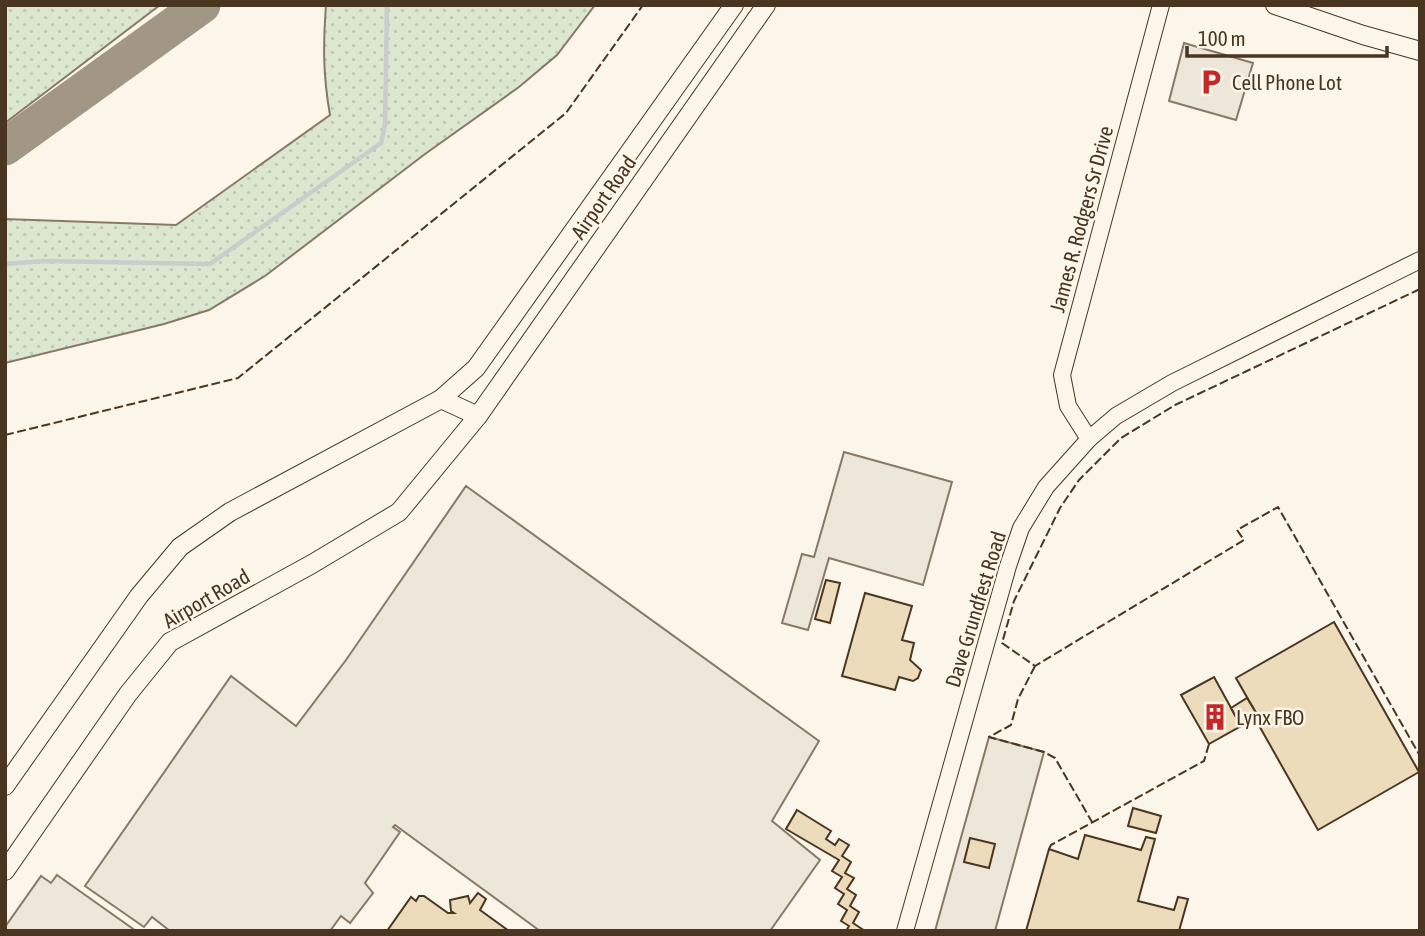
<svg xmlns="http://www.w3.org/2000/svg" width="1425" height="936" font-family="'Asap Condensed',sans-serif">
  <defs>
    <pattern id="grass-dots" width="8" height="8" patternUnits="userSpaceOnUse" patternTransform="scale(1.75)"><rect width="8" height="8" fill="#dce7d0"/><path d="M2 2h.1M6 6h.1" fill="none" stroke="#bec7b2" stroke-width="1.8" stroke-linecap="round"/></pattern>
  </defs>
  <rect width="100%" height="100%" fill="#fbf6e9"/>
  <g fill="url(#grass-dots)" stroke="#887966" stroke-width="2">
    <path d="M5,5H160L5,123Z"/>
    <path d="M326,5H595L557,55L519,87L425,154L265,276L209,310L164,324L5,363V219L176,225L330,115C323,75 323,46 326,5Z"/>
  </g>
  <g fill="#ede7d9" stroke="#887966" stroke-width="2">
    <path d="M1184,43L1253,63L1236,120L1169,101Z"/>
    <path d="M844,452L952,482L923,585L829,558L808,630L782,623L802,554L814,557Z"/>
    <path d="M466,486L819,741L772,821L820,860L770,931H540L395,825L393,827L400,832L365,883L373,893L350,923L341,916L330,931H170L152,917L144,927L85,886L231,676L296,726L346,660Z"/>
    <path d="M989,737L1044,752L995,931H935Z"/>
    <path d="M57,875L136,931H5V927L41,876L51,883Z"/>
  </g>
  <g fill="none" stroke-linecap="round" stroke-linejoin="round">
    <path stroke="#c9cecd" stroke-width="4.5" d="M5,264L44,261L210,264L381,143L385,124L387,5"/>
    <path stroke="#a29684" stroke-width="37" d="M5,147L202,5"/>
  </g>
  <g fill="#ecdcbc" stroke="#4a3520" stroke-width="2">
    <path d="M826,580L840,583L830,623L815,619Z"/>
    <path d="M865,593L912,606L902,640L914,643L910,660L921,670L918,678L913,681L899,677L895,690L842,676Z"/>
    <path d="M1334,622L1419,772L1318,830L1257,722L1260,720L1236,678Z"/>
    <path d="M1214,677L1241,726L1209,744L1181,695Z"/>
    <path d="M1247,698L1258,716L1241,726L1231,708Z"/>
    <path d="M1133,808L1161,816L1156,833L1128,826Z"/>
    <path d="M797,810L831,831L826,839L835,845L839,839L849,845L842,856L851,862L845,873L854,878L847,889L856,895L850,906L859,912L853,923L865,931H846L849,926L841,921L847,910L838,904L844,894L835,888L842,877L832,871L839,860L786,829Z"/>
    <path d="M1085,835L1141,850L1146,837L1155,839L1138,901L1174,910L1178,897L1188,899L1179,931H1026L1049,849L1078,859Z"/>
    <path d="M970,838L995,844L989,868L964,862Z"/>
    <path d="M478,893L486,899L480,910L509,931H387L411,897L416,901L419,896H424L448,913H454L451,911L450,900L468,896L470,903Z"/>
  </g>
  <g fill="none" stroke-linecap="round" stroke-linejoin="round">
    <defs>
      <g id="tertiary">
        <path d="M1089,439L1068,406L1062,375L1161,5"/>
        <path d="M905,931L1008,566L1021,528L1046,487L1089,439L1116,416L1172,383L1420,260"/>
      </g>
      <g id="secondary">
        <path d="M1275,5L1363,35L1420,51"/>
        <path d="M441,399L478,416"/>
        <path d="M5,786L139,596L180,547L230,512L441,399L476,368L734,5"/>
        <path d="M5,871L128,694L170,642L312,564L399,512L478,416L766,5"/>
      </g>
    </defs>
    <use href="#tertiary" stroke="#4a3520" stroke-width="18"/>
    <use href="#secondary" stroke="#4a3520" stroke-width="20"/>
    <use href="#tertiary" stroke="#fbf6e9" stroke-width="16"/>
    <use href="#secondary" stroke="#fbf6e9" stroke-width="18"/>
    <g stroke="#4a3520" stroke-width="2" stroke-dasharray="9 3.5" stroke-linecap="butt">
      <path d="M1420,289L1175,405L1121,438L1079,480L1060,508L1014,601L1002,643L1035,666L1244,540L1237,530L1278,507L1420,756"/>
      <path d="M5,435L238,378L566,113L643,5"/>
      <path d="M1035,666L1018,699L1011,725L989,737L1044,752L1055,758L1092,822"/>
      <path d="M1049,849L1051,845L1204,761L1209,744"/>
    </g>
  </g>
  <defs>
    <symbol id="parking-bare" viewBox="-9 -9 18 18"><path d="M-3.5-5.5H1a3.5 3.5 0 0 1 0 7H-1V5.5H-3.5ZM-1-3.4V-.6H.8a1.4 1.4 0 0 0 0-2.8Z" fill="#c62828" stroke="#fbf6e9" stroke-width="2.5" paint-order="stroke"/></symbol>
    <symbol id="building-bare" viewBox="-9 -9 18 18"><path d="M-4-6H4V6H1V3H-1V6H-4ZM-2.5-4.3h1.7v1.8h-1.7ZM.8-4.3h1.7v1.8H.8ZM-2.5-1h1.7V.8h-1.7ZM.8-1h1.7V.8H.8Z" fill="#c62828" stroke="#fbf6e9" stroke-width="2.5" paint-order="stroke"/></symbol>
  </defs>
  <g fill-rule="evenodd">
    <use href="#parking-bare" x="1192" y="63" width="38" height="38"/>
    <use href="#building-bare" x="1196" y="698" width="38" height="38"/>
  </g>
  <g text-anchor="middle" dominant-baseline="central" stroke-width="5" stroke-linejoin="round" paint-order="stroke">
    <g font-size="21" fill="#4a3520" stroke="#fbf6e9" text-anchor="start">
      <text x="1232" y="82">Cell Phone Lot</text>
      <text x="1236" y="717">Lynx FBO</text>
    </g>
    <g font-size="21" fill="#4a3520" stroke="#fbf6e9">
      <text transform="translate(603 197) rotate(-55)">Airport Road</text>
      <text transform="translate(1081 219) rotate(-75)">James R. Rodgers Sr Drive</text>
      <text transform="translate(206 598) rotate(-30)">Airport Road</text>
      <text transform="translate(975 609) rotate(-73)">Dave Grundfest Road</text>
    </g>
  </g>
  <rect width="1425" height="936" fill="none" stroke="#4a3520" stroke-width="14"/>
  <path d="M1187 46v10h200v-10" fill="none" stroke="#4a3520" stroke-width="3.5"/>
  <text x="1198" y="46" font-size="21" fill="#4a3520" stroke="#fbf6e9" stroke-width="5" paint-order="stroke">100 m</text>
</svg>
